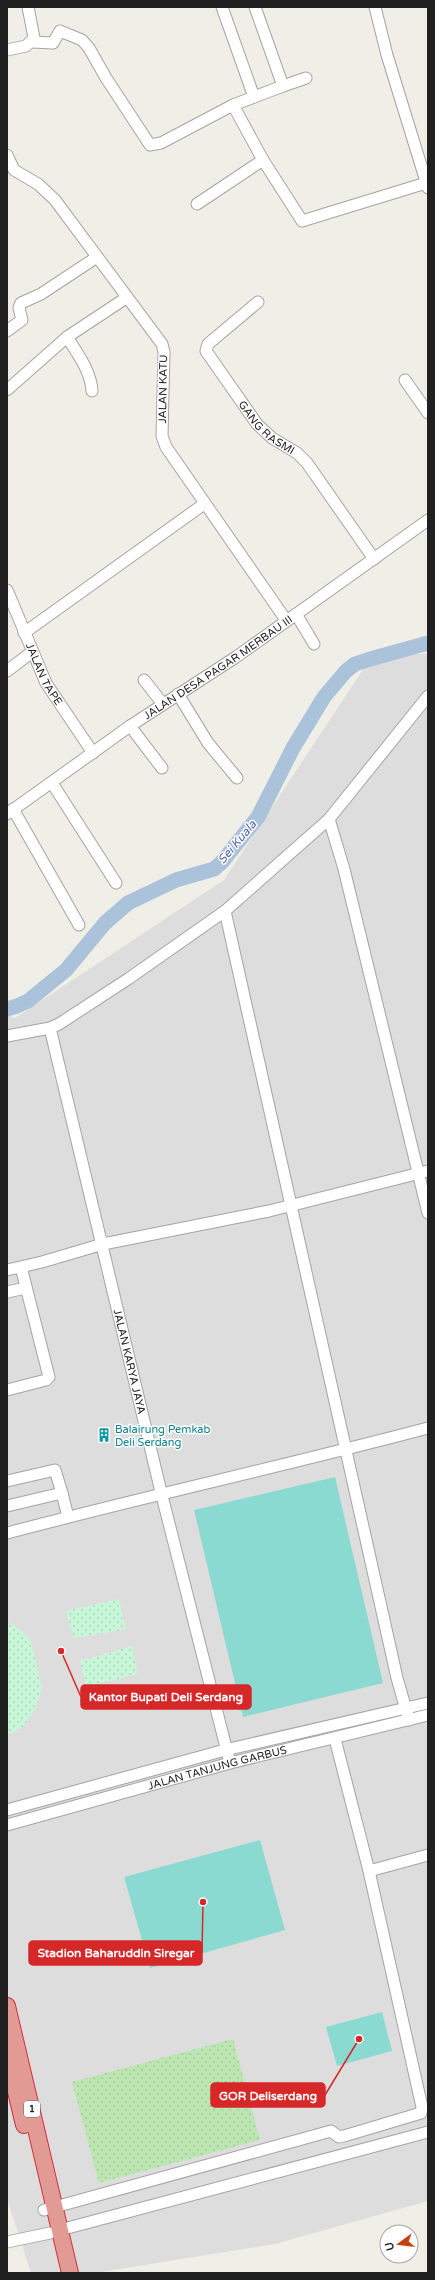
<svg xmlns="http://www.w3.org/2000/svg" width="435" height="2280" font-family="'Varela Round',sans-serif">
  <defs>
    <pattern id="grass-dots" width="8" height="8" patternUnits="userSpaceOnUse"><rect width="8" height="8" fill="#bce6b1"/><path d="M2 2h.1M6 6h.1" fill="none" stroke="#a1c598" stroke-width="1.8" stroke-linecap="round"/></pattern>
    <pattern id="park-dots" width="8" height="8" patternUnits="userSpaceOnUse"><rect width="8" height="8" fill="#c8f6d8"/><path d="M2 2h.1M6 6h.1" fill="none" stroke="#acd3b9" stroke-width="1.8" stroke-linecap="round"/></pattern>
  </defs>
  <rect width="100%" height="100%" fill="#f0efe7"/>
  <path fill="#dedddd" d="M428,653V2201L275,2244L95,2273H31L7,2199V1015L15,1018L224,880L370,659Z"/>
  <path fill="url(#grass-dots)" d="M233,2039L260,2140L99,2183L72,2082Z"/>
  <g fill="url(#park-dots)">
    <path d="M119,1599L126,1629L74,1638L66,1611Z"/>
    <path d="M7,1622L18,1628L30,1639L42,1688L36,1707L23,1727L7,1735Z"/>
    <path d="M132,1646L138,1674L86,1687L80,1661Z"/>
  </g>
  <g fill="#8adad1">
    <path d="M335,1477L383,1683L243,1717L194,1510Z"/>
    <path d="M260,1840L285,1930L150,1968L124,1877Z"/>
    <path d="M382,2012L392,2051L337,2066L326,2027Z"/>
  </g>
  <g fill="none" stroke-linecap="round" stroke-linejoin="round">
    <path stroke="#abc2db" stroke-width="15" d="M7,1009L17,1006L28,1001L66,970L105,923L128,903L176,880L214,869L222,862L258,817L293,748L324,697L346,671L355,664L370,659L428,643"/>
    <defs>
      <g id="minor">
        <path d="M222,7L254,97L283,86"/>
        <path d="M255,7L283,86L306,78"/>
        <path d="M375,7L387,55L428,188"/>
        <path d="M32,42L53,43L60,31L82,40L89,48L106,78L150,145L161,143L233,105"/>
        <path d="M7,50L26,46L34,38L28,7"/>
        <path d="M254,97L233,105L263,160L302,221L426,183"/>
        <path d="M7,155L14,170L38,184L55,200L162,344L164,352L162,436L166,447L286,620"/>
        <path d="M197,204L263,160"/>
        <path id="s1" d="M258,302L208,344L206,351L257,424L272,438L297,453L307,463L374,559"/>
        <path d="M7,331L22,320L19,308L21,303L41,294L97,257"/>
        <path d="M67,337C77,353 91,371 92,391"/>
        <path d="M405,380L428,413"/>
        <path d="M7,390L67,337L126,298"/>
        <path id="s2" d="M7,590L46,683L93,753"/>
        <path d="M296,614L314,644"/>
        <path d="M24,633L204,504"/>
        <path d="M7,671L32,652"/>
        <path d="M144,680L163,704"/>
        <path d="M178,694L208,743L237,778"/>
        <path d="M130,726L162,768"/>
        <path d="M52,783L116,883"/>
        <path d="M13,809L79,925"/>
        <path id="s3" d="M7,814L130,726L236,657L428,520"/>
        <path d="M329,819L344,869L428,1213"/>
        <path d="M225,911L397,1678L409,1720"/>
        <path id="s4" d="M50,1028L161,1492L230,1763"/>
        <path d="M7,1036L50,1028L59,1024L128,979L225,911L329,819L428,696"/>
        <path d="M7,1270L42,1262L103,1244L269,1211L428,1171"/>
        <path d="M7,1292L26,1288"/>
        <path d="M7,1390L46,1380L49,1377L21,1267"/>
        <path d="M7,1481L55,1470L62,1493L7,1506"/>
        <path d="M62,1493L68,1517"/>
        <path d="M7,1533C147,1496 288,1465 428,1428"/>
        <path d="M7,1810L225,1750L428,1703"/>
        <path id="s5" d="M7,1825L230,1763L428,1715"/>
        <path d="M369,1871L428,1855"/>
        <path d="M44,2210L331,2131L339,2137L344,2136L421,2113L422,2107L369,1871L335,1739"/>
        <path d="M60,2230L428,2132"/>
        <path d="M7,2242L50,2233"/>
      </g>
      <g id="highway">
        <path d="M7,2006L70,2273"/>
        <path d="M7,2054L24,2125"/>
      </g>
    </defs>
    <use href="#minor" stroke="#a4a4a4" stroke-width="13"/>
    <use href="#highway" stroke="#d0323d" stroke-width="18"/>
    <use href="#minor" stroke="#fff" stroke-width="11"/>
    <use href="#highway" stroke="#e29b94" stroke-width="16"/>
  </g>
  <defs>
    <symbol id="building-bare" viewBox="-9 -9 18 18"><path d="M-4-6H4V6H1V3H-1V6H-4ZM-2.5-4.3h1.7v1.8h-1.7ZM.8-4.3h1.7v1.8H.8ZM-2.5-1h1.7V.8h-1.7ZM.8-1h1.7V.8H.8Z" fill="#0f9aa8" stroke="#fff" stroke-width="2.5" paint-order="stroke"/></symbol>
  </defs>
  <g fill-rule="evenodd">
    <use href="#building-bare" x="94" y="1425" width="20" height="20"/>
  </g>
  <g text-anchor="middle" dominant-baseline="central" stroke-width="3" stroke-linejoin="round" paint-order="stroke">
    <rect fill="#fff" stroke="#636363" stroke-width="1" x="24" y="2101" width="16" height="16" rx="3"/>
    <g font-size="10" font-weight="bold" fill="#202020">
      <text x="32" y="2109">1</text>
    </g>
    <g font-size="11" fill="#202020" stroke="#fff">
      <text transform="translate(163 389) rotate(-89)">JALAN KATU</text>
      <text stroke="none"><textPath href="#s1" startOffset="171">GANG RASMI</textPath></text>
      <text stroke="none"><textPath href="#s3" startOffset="257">JALAN DESA PAGAR MERBAU III</textPath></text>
      <text stroke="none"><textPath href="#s2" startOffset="92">JALAN TAPE</textPath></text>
      <text stroke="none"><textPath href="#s4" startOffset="343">JALAN KARYA JAYA</textPath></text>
      <text stroke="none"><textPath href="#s5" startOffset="218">JALAN TANJUNG GARBUS</textPath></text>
    </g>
    <g font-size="11" fill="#0d838f" stroke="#fff" text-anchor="start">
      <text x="115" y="1429">Balairung Pemkab<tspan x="115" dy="13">Deli Serdang</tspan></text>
    </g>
    <g font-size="12" font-style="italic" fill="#5266aa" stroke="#fff">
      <text transform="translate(237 842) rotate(-50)">Sei Kuala</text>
    </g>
  </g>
  <path fill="none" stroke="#d62828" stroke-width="1.5" d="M61 1651L81 1697M203 1902L202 1953M359 2039L325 2095"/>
  <g fill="#d62828" stroke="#fff" stroke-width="1.5">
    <circle cx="61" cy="1651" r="4"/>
    <circle cx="203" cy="1902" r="4"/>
    <circle cx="359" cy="2039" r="4"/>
  </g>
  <g fill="#d62828" stroke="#d62828" stroke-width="1.5">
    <rect x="81" y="1685" width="170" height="24" rx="4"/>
    <rect x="29" y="1941" width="173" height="24" rx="4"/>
    <rect x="211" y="2083" width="114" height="24" rx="4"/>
  </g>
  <g font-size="12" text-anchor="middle" font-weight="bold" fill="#fff">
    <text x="166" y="1701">Kantor Bupati Deli Serdang</text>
    <text x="116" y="1957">Stadion Baharuddin Siregar</text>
    <text x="268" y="2100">GOR Deliserdang</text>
  </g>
  <rect width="435" height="2280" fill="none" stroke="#202020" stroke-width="16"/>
  <g transform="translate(399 2244) rotate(255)"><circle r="19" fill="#ffffff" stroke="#a6a6a6"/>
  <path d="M0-3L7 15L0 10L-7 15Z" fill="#c33f0d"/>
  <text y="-6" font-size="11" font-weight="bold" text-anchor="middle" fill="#202020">U</text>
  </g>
</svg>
